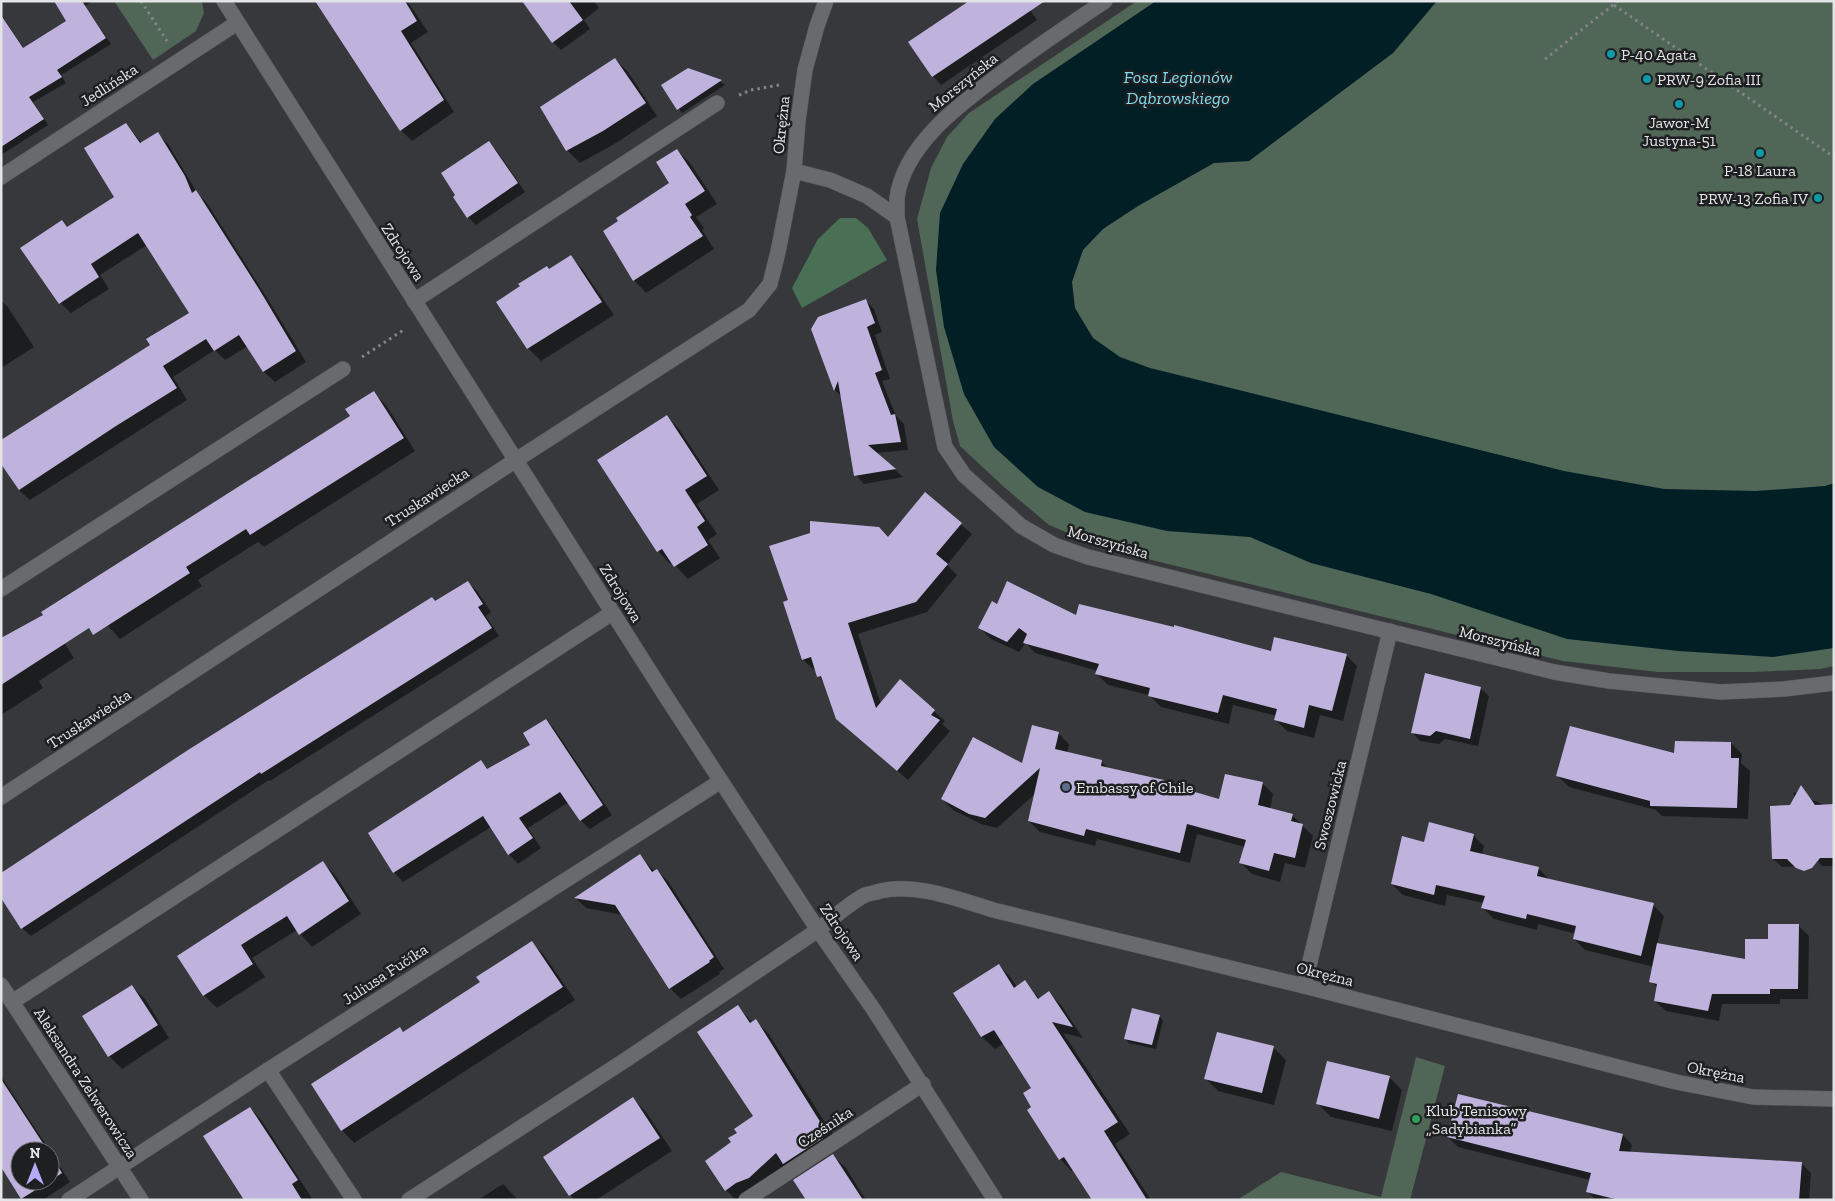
<svg xmlns="http://www.w3.org/2000/svg" width="1835" height="1201" font-family="'Zilla Slab',serif">
  <rect width="100%" height="100%" fill="#36383b"/>
  <g fill="#506656">
    <path d="M114,1H202L204,13L196,31L153,60Z"/>
    <path d="M1137,1H1834V666L1820,669L1753,672H1658L1563,661L1107,549L1049,525L1004,487L960,446L953,421L917,219L931,168L947,137L969,113Z"/>
    <path d="M1416,1057L1445,1066L1410,1200H1237L1281,1172L1381,1197Z"/>
  </g>
  <path fill="#496f54" d="M840,218H856L868,228L887,260L802,308L792,288L818,239Z"/>
  <path fill="#021f25" d="M1156,1H1437L1393,53L1249,161L1214,163L1138,206L1103,229L1083,250L1072,282L1075,308L1093,338L1120,357L1150,368L1564,471L1664,489L1756,491L1825,486L1834,483V648L1773,657L1679,651L1567,639L1431,594L1311,563L1250,537L1167,531L1085,512L1038,487L994,447L964,394L944,327L936,270L940,213L963,164L995,119L1033,84Z"/>
  <g fill="#0007">
    <path d="M55,1H93L85,6L111,44L61,75L66,83L33,102L48,125L1,155V14L24,49L67,21Z"/>
    <path d="M318,1H407L428,32L411,43L454,112L412,141L401,130Z"/>
    <path d="M524,1H594L599,8L584,20L590,29L561,50L553,42Z"/>
    <path d="M1024,1L1037,20L941,85L933,76L909,42Z"/>
    <path d="M615,59L628,72L657,116L616,143L580,163L567,150Z"/>
    <path d="M689,69L721,82L725,85L682,113L663,86Z"/>
    <path d="M126,124L142,143L157,133L168,144L198,194L207,203L269,301L306,362L275,382L264,372L248,346L225,360L215,350L173,377L187,400L30,500L19,490L151,345L191,313L147,245L100,275L109,289L71,313L60,303L62,221L68,228L116,198Z"/>
    <path d="M489,143L497,151L525,192L476,225L468,217Z"/>
    <path d="M677,150L690,163L717,204L696,217L704,228L702,230L714,249L646,293L634,280L671,184Z"/>
    <path d="M571,257L583,270L614,315L541,361L528,348L550,270Z"/>
    <path d="M1,301L7,306L34,347L1,368Z"/>
    <path d="M866,301L874,309L882,332L875,335L890,379L882,381L896,416L904,424L908,450L876,453L903,477L864,484L856,475L842,397L835,390L813,329Z"/>
    <path d="M374,393L386,405L415,451L264,547L258,542L198,580L202,586L120,639L108,626L82,587L351,417Z"/>
    <path d="M667,416L679,429L719,490L697,504L717,534L708,540L720,558L688,579L673,563L670,564L658,551Z"/>
    <path d="M925,494L972,534L947,565L957,575L927,612L858,634L881,704L900,681L945,721L942,724L950,731L908,780L848,729L816,669L814,670L803,660L785,603L889,538Z"/>
    <path d="M468,582L477,591L491,612L486,616L499,636L270,781L269,780L31,936L22,928L436,602Z"/>
    <path d="M997,606L1077,616L1271,652L1346,655L1357,666L1343,721L1320,715L1314,738L1287,731L1276,720L1277,716L1233,705L1229,724L1161,707L1149,695L1108,685L1097,674L1098,671L1035,653L1026,643L1019,652L991,639L980,628Z"/>
    <path d="M56,630L74,658L39,681L43,688L1,715V641Z"/>
    <path d="M1480,688L1489,696L1478,746L1445,739L1439,744L1420,741L1412,732Z"/>
    <path d="M546,720L555,730L612,815L590,829L580,820L569,802L528,828L541,848L518,864L509,854L491,827L403,882L394,872L481,762L489,770L532,745Z"/>
    <path d="M1058,733L1069,744L1067,753L1102,762L1109,769L1164,781L1168,785L1220,800L1262,783L1273,794L1270,809L1292,815L1313,836L1305,868L1285,863L1280,882L1252,874L1241,863L1245,847L1197,834L1190,863L1097,839L1095,846L1040,832L1029,821L1036,793L997,828L981,824L953,810L942,799L1023,765Z"/>
    <path d="M1731,743L1742,754L1741,763L1750,771L1748,819L1662,816L1656,810L1569,787L1558,776Z"/>
    <path d="M1793,792L1834,809V866H1822L1814,858L1807,866L1782,867L1773,859L1797,806Z"/>
    <path d="M1473,835L1484,846L1482,855L1538,868L1549,879L1653,905L1664,916L1657,944L1746,961L1769,940L1798,925L1809,936L1808,999H1780V1004H1722L1719,1021L1666,1011L1655,1001L1658,988L1651,981L1654,967L1585,950L1574,939L1576,934L1538,924L1537,930L1494,919L1483,908L1484,903L1447,895L1445,906L1403,895L1392,884L1425,843Z"/>
    <path d="M640,856L655,872L657,870L668,881L724,969L719,972L720,974L681,999L670,988L623,915L586,908L576,898Z"/>
    <path d="M322,862L335,875L361,914L312,947L297,930L252,958L265,977L217,1008L204,995L179,956Z"/>
    <path d="M532,943L544,955L575,1000L354,1143L342,1130L400,1028L404,1032L481,983Z"/>
    <path d="M999,965L1011,978L1017,987L1025,982L1040,999L1049,993L1061,1005L1083,1038L1063,1033L1130,1134L1115,1144L1151,1200H1093L1074,1170L1072,1171L1060,1159L1033,1088L1004,1043L995,1049L982,1037L955,993Z"/>
    <path d="M132,986L145,999L169,1038L122,1069L109,1056Z"/>
    <path d="M738,1007L753,1023L756,1021L768,1033L836,1140L742,1200H736L726,1190L707,1161L733,1142L739,1133L755,1117Z"/>
    <path d="M1159,1016L1163,1020L1156,1049L1129,1043L1126,1039Z"/>
    <path d="M1273,1047L1286,1060L1274,1105L1218,1091L1206,1079Z"/>
    <path d="M1,1076L50,1151H20V1181H50V1151L70,1182L43,1200H24L1,1165Z"/>
    <path d="M1389,1077L1402,1090L1392,1131L1331,1117L1318,1104Z"/>
    <path d="M633,1099L646,1112L672,1151L596,1200H574L545,1157Z"/>
    <path d="M250,1108L262,1121L313,1200H246Z"/>
    <path d="M1623,1135L1632,1145L1630,1153L1801,1163L1811,1173L1809,1200H1596L1587,1191L1590,1180L1458,1147L1448,1137Z"/>
    <path d="M833,1156L846,1168L866,1200H808Z"/>
    <path d="M503,1184L518,1200H478Z"/>
  </g>
  <g fill="#bfb3de">
    <path d="M54,1H82L106,38L57,70L62,77L29,97L44,119L1,147V15L23,48L66,21Z"/>
    <path d="M315,1H405L417,21L401,31L444,100L400,131Z"/>
    <path d="M522,1H569L583,20L552,43Z"/>
    <path d="M969,1H1045L932,77L908,42Z"/>
    <path d="M615,58L646,103L603,131L566,151L540,107Z"/>
    <path d="M688,68L722,80L677,110L661,85Z"/>
    <path d="M126,123L140,143L158,132L185,176L192,193L196,190L259,289L296,351L263,372L239,335L214,351L206,339L163,366L177,388L116,426L19,490L1,464V440L150,345L146,339L189,313L138,233L91,264L99,277L59,304L20,248L62,220L67,227L114,197L84,148Z"/>
    <path d="M489,141L518,183L467,218L453,197L455,195L441,173Z"/>
    <path d="M677,149L705,191L685,204L692,215L690,217L703,236L633,281L603,231L618,221L616,218L669,183L656,162Z"/>
    <path d="M571,255L602,302L527,349L496,302L520,286L518,284L547,266L549,269Z"/>
    <path d="M866,299L875,323L867,327L882,370L875,373L891,415L895,414L901,442L868,445L896,469L854,476L838,381L834,391L811,329L818,317Z"/>
    <path d="M374,391L404,438L250,535L246,529L186,567L190,573L93,635L89,628L1,685V638L43,615L41,612L350,416L345,409Z"/>
    <path d="M667,415L707,476L685,490L705,521L697,527L708,545L674,567L662,549L657,552L597,460Z"/>
    <path d="M925,492L962,523L936,554L948,564L916,602L848,623L876,708L900,679L935,710L931,715L940,720L897,771L836,719L821,676L817,677L811,657L802,660L783,602L788,600L769,546L810,533V521L879,527L888,537Z"/>
    <path d="M468,581L483,604L478,607L492,628L261,774L260,772L21,929L1,898V873L188,750L432,597L435,601Z"/>
    <path d="M1007,581L1076,615L1079,604L1174,627V625L1271,651L1274,637L1347,654L1332,711L1309,705L1304,728L1274,720L1277,709L1223,695L1218,713L1148,696L1150,688L1095,674L1099,664L1023,643L1027,634L1019,628L1007,642L978,628L992,601L997,604Z"/>
    <path d="M1425,673L1481,687L1470,739L1436,731L1430,736L1411,733Z"/>
    <path d="M546,719L603,805L580,821L560,792L519,818L533,838L508,855L483,816L393,873L368,833L481,760L487,769L530,745L523,733Z"/>
    <path d="M1032,725L1059,732L1055,749L1102,760L1101,766L1164,780V783L1219,799L1225,774L1263,782L1258,805L1293,814L1291,821L1303,824L1295,858L1274,853L1269,871L1239,863L1246,840L1187,824L1180,853L1086,829L1084,836L1028,821L1040,768L985,818L969,814L941,799L973,737L1022,763Z"/>
    <path d="M1570,726L1674,753L1675,741L1731,742V758H1739L1737,808L1650,806V801L1556,776Z"/>
    <path d="M1801,785L1815,805L1834,804V858H1820L1812,868L1804,871L1796,868L1787,859H1772L1770,806L1790,805Z"/>
    <path d="M1429,822L1474,834L1470,851L1539,867L1537,876L1654,903L1641,956L1573,939L1576,926L1527,914L1526,919L1481,908L1485,896L1436,885L1434,895L1391,884L1402,836L1424,842Z"/>
    <path d="M640,854L652,872L657,869L714,957L709,961L710,962L669,989L615,905L574,898Z"/>
    <path d="M323,861L349,901L299,935L287,916L241,945L253,964L203,996L177,956Z"/>
    <path d="M1768,924H1799L1798,989H1770V994H1712L1708,1011L1654,1001L1657,984L1649,982L1657,943L1745,959V939H1768Z"/>
    <path d="M532,941L563,987L341,1131L311,1084L400,1027L403,1032L480,982L476,977Z"/>
    <path d="M999,964L1014,988L1025,980L1038,999L1049,991L1073,1027L1052,1022L1118,1122L1104,1131L1147,1200H1092L1064,1157L1059,1160L1027,1110L1031,1107L1023,1093L1031,1088L994,1030L981,1037L953,993Z"/>
    <path d="M132,985L158,1025L108,1057L82,1016Z"/>
    <path d="M738,1005L750,1023L756,1019L824,1128L818,1131L823,1138L783,1164L776,1153L749,1178L736,1183L725,1191L705,1161L731,1142L728,1138L737,1133L734,1129L753,1116L697,1032Z"/>
    <path d="M1132,1008L1160,1015L1152,1045L1124,1039Z"/>
    <path d="M1217,1032L1274,1046L1262,1093L1204,1079Z"/>
    <path d="M1327,1061L1390,1076L1379,1119L1316,1104Z"/>
    <path d="M1,1079L48,1151H20V1181H50L21,1199L1,1167Z"/>
    <path d="M1458,1094L1623,1134L1619,1151L1802,1162L1799,1200H1619L1586,1192L1591,1173L1447,1137Z"/>
    <path d="M633,1097L660,1138L569,1196L543,1157Z"/>
    <path d="M250,1107L298,1180L292,1184L302,1200H244L203,1136Z"/>
    <path d="M50,1154L62,1173L50,1181Z"/>
    <path d="M833,1154L863,1200H806L793,1180Z"/>
  </g>
  <g fill="none" stroke-linecap="round" stroke-linejoin="round">
    <defs>
      <g id="minor">
        <path d="M224,1L663,692L818,930L874,1010L995,1200"/>
        <path d="M1105,1C1069,25 1033,49 999,75C960,104 904,145 897,198C897,204 897,210 897,217L945,447L964,475L1021,526L1054,545L1088,557L1554,672L1609,681L1721,692L1784,689L1834,683"/>
        <path d="M794,171L830,180L867,196L897,217"/>
        <path d="M1,177L237,23"/>
        <path d="M414,301L717,103"/>
        <path d="M1,589L343,369"/>
        <path d="M1,797L516,460L749,310L770,284L778,252L794,171L798,121L805,70L817,26L826,1"/>
        <path d="M1,985L141,1200"/>
        <path d="M1304,986L1390,631"/>
        <path d="M12,1002L612,613"/>
        <path d="M268,1070L354,1200"/>
        <path d="M69,1200L268,1070L721,781"/>
        <path d="M409,1200L627,1059L818,930C833,918 848,904 865,895C870,893 875,893 880,891C918,883 957,899 993,910L1304,986L1676,1082L1753,1097L1834,1099"/>
        <path d="M746,1200L923,1084"/>
      </g>
    </defs>
    <use href="#minor" stroke="#555659" stroke-width="16"/>
    <g stroke="#828486" stroke-width="3" stroke-dasharray="2.5 4" stroke-linecap="butt">
      <path d="M141,1L167,41"/>
      <path d="M1614,5L1834,157"/>
      <path d="M1545,59L1618,1"/>
      <path d="M739,95L751,90L779,85"/>
      <path d="M362,357L405,329"/>
    </g>
    <use href="#minor" stroke="#686a6d" stroke-width="15"/>
  </g>
  <g fill="#0f9aa8" stroke="#1e1f21" stroke-width="2">
    <circle cx="1611" cy="54" r="5"/>
    <circle cx="1647" cy="79" r="5"/>
    <circle cx="1679" cy="104" r="5"/>
    <circle cx="1760" cy="153" r="5"/>
    <circle cx="1818" cy="198" r="5"/>
  </g>
  <circle fill="#5c6f8a" stroke="#1e1f21" stroke-width="2" cx="1066" cy="787" r="5"/>
  <circle fill="#2e9e5b" stroke="#1e1f21" stroke-width="2" cx="1416" cy="1119" r="5"/>
  <g text-anchor="middle" dominant-baseline="central" stroke-width="5" stroke-linejoin="round" paint-order="stroke">
    <g font-size="16" fill="#e3e4e6" stroke="#1e1f21" text-anchor="start">
      <text x="1621" y="54">P-40 Agata</text>
      <text x="1657" y="79">PRW-9 Zofia III</text>
      <text x="1679" y="122" text-anchor="middle">Jawor-M<tspan x="1679" dy="18">Justyna-51</tspan></text>
      <text x="1760" y="170" text-anchor="middle">P-18 Laura</text>
      <text x="1808" y="198" text-anchor="end">PRW-13 Zofia IV</text>
      <text x="1076" y="787">Embassy of Chile</text>
      <text x="1426" y="1110">Klub Tenisowy<tspan x="1426" dy="18">„Sadybianka”</tspan></text>
    </g>
    <g font-size="16" fill="#e3e4e6" stroke="#1e1f21">
      <text transform="translate(963 82) rotate(-39)">Morszyńska</text>
      <text transform="translate(109 85) rotate(-33)">Jedlińska</text>
      <text transform="translate(781 125) rotate(-84)">Okrężna</text>
      <text transform="translate(403 252) rotate(57)">Zdrojowa</text>
      <text transform="translate(427 497) rotate(-33)">Truskawiecka</text>
      <text transform="translate(1108 542) rotate(16)">Morszyńska</text>
      <text transform="translate(621 593) rotate(58)">Zdrojowa</text>
      <text transform="translate(1500 641) rotate(14)">Morszyńska</text>
      <text transform="translate(89 719) rotate(-33)">Truskawiecka</text>
      <text transform="translate(1330 805) rotate(-76)">Swoszowicka</text>
      <text transform="translate(842 932) rotate(56)">Zdrojowa</text>
      <text transform="translate(385 974) rotate(-33)">Juliusa Fučíka</text>
      <text transform="translate(1325 974) rotate(14)">Okrężna</text>
      <text transform="translate(1716 1072) rotate(11)">Okrężna</text>
      <text transform="translate(86 1083) rotate(57)">Aleksandra Zelwerowicza</text>
      <text transform="translate(825 1127) rotate(-33)">Cześnika</text>
    </g>
    <g font-size="18" font-style="italic" fill="#81dcf0" stroke="#1e1f21">
      <text x="1178" y="77">Fosa Legionów<tspan x="1178" dy="21">Dąbrowskiego</tspan></text>
    </g>
  </g>
  <rect width="1835" height="1201" fill="none" stroke="#e3e4e6" stroke-width="5"/>
  <g transform="translate(35 1166)"><circle r="24" fill="#1e1f21" stroke="#6d6e70"/>
  <path d="M0-4L9 19L0 12L-9 19Z" fill="#b4acf9"/>
  <text y="-8" font-size="14" font-weight="bold" text-anchor="middle" fill="#e3e4e6">N</text>
  </g>
</svg>
